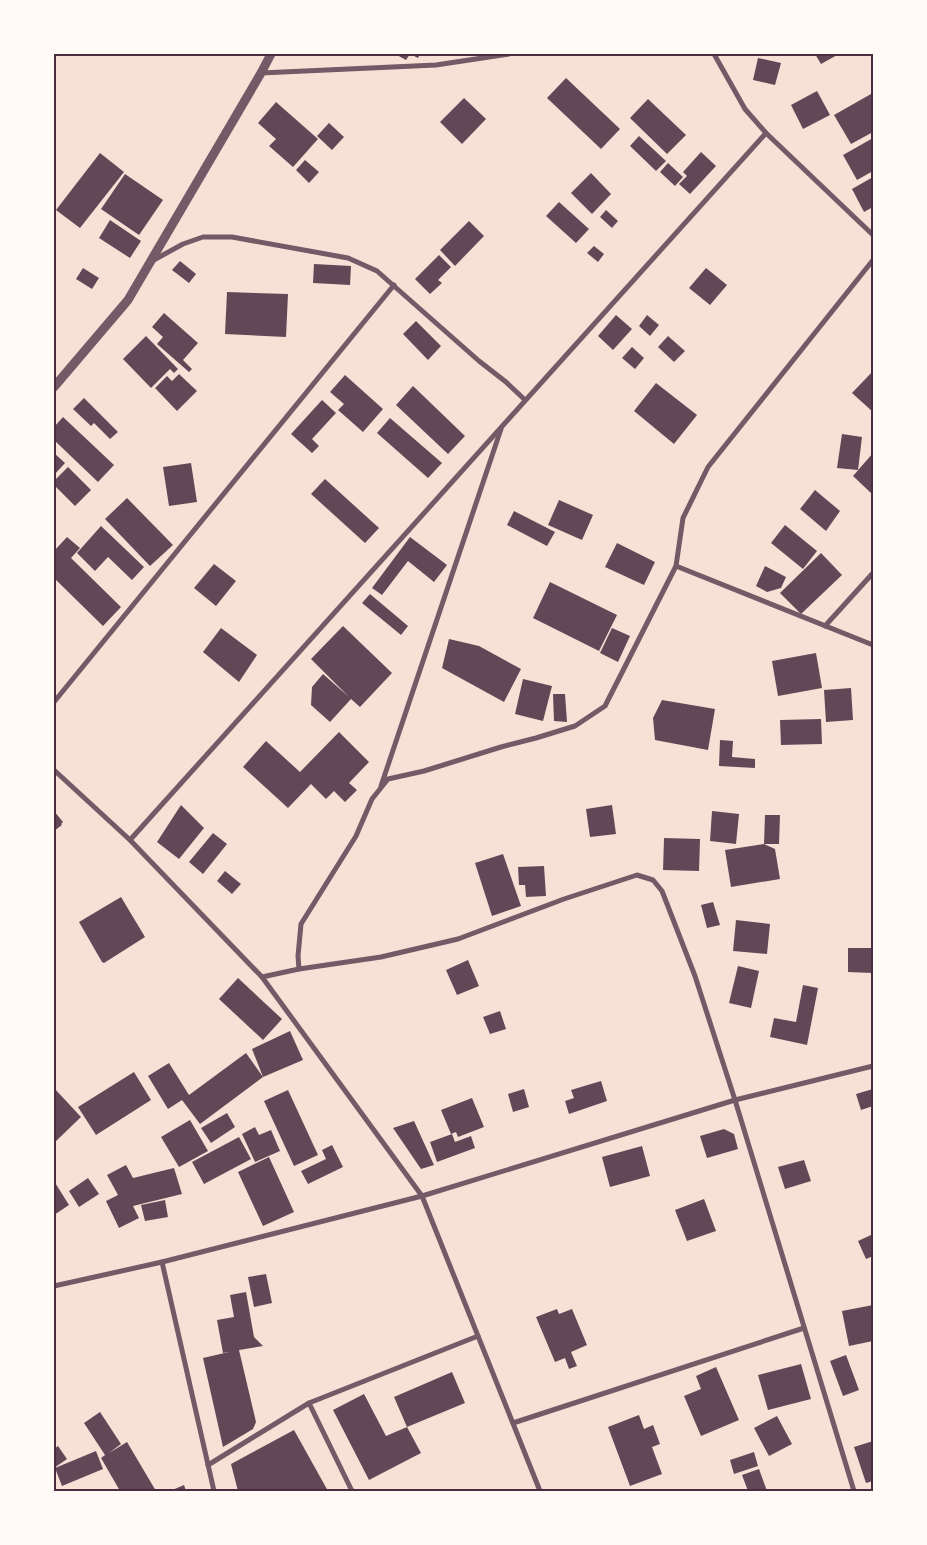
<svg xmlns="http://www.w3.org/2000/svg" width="927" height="1545" font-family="'DejaVu Sans',sans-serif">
  <rect width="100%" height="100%" fill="#f7e1d7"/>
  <g fill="#644757">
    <path d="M395,54H420L418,58L410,54L406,60Z"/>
    <path d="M815,54H839L821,64Z"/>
    <path d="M758,58L781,63L775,85L753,80Z"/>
    <path d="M566,78L620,129L601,149L547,98Z"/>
    <path d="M817,91L830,115L803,129L791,105Z"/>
    <path d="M871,94L873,98V132L851,144L834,115Z"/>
    <path d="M464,98L486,119L462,144L440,122Z"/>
    <path d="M648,99L686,135L667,154L630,118Z"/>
    <path d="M276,102L318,139L293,167L269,146L276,139L258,123Z"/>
    <path d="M329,123L344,137L332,150L317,136Z"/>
    <path d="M639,136L666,161L656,171L630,146Z"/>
    <path d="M873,138V171L857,180L843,155Z"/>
    <path d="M701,152L716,166L690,194L679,184L687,176L683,172Z"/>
    <path d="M100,153L124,172L80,228L56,210Z"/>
    <path d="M305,160L319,172L309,183L296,170Z"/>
    <path d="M668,163L683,177L675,186L660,172Z"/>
    <path d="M591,173L611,194L592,214L571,193Z"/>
    <path d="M125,174L163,200L139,235L101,209Z"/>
    <path d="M873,177V207L864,212L852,189Z"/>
    <path d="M559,202L589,229L576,243L546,216Z"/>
    <path d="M606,210L618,221L612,228L600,217Z"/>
    <path d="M110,220L141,241L130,258L99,238Z"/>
    <path d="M469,221L484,236L455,266L440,250Z"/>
    <path d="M594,246L604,254L598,262L587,253Z"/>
    <path d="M439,255L451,267L438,280L442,283L430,294L415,279Z"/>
    <path d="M180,261L196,274L189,283L172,270Z"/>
    <path d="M314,264L351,266L350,285L313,283Z"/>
    <path d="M83,268L99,278L92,289L76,279Z"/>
    <path d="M706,268L727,285L710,305L689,288Z"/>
    <path d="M227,292L288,294L286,337L225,334Z"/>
    <path d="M164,313L198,343L183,360L192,369L189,372L157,344L163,337L152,327Z"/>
    <path d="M616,315L632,329L613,350L598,336Z"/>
    <path d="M647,315L659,325L650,336L639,326Z"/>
    <path d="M416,321L441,346L428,360L403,334Z"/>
    <path d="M146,336L178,369L174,373L170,369L151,388L123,359Z"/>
    <path d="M668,336L685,351L674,362L658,347Z"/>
    <path d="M632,347L644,358L635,369L622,358Z"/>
    <path d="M873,371V412L852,393Z"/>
    <path d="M179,374L197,391L177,411L155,388L167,376L172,381Z"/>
    <path d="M345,375L383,409L363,432L338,410L344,404L330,392Z"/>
    <path d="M656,383L697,415L674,444L634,411Z"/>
    <path d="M413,386L465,436L448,454L396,405Z"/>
    <path d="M84,398L118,432L110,439L94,423L91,426L73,409Z"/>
    <path d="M322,400L336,413L312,439L319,446L312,453L291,434Z"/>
    <path d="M63,417L114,465L98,482L54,440V427Z"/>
    <path d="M390,418L442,463L428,478L377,433Z"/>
    <path d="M842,434L862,437L858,470L837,468Z"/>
    <path d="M54,453L65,463L54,475Z"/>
    <path d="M873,453V491L872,494L853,476Z"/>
    <path d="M191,463L197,502L169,506L163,467Z"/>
    <path d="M68,467L91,490L75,506L54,485V481Z"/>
    <path d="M325,479L379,528L365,543L311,494Z"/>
    <path d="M815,490L840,511L826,531L800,509Z"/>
    <path d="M127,498L173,545L150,566L105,519Z"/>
    <path d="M559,500L593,515L582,540L548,525Z"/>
    <path d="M514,511L555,532L547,546L507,525Z"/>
    <path d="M785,525L817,551L803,569L771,543Z"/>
    <path d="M101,526L144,567L132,580L108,557L95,571L77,553Z"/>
    <path d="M67,537L80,548L71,558L121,607L103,626L54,578V551Z"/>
    <path d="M410,537L447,565L434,582L408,561L382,595L372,588Z"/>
    <path d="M617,543L655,562L644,585L605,567Z"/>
    <path d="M821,553L842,575L801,614L780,593Z"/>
    <path d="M214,564L236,581L216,606L194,588Z"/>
    <path d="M765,566L786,577L781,588L767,592L756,586Z"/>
    <path d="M550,582L617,615L599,651L533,618Z"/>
    <path d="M370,594L408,626L401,635L362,603Z"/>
    <path d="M343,626L392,673L360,707L351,699L330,722L311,705L312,687L323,674L349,697L311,659Z"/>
    <path d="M221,628L257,655L239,682L203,652Z"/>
    <path d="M612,628L630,636L618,662L600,653Z"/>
    <path d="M449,639L479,646L521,669L504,702L442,668Z"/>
    <path d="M816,653L822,688L778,696L772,661Z"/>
    <path d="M523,679L552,686L543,721L515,714Z"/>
    <path d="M851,688L853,720L826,722L824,690Z"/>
    <path d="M553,694H565L567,722L554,721Z"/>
    <path d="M662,700L715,709L708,750L655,740L653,718Z"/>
    <path d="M821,719L822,744L781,745L780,720Z"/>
    <path d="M339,732L369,762L349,783L357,790L345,802L334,791L326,799L311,784L288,808L243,767L266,741L300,772Z"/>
    <path d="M720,740L733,741L732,757L755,759V768L719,766Z"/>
    <path d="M181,805L204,828L179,859L157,842Z"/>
    <path d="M612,805L616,834L590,837L586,809Z"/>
    <path d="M54,811L63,822L61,824L62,825L54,831Z"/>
    <path d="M712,811L739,814L736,844L710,841Z"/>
    <path d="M765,815H780L779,844H764Z"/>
    <path d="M213,833L227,844L203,874L189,862Z"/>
    <path d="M664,838L700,839L699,871L663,870Z"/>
    <path d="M764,844L775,849L780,879L731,887L725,850Z"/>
    <path d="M503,854L521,906L492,916L475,863Z"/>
    <path d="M544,866L546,896L526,897L525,885H519L518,867Z"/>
    <path d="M225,871L241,884L232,894L217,881Z"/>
    <path d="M121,897L145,937L104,963L102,962L79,922Z"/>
    <path d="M713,902L720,925L707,928L701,905Z"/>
    <path d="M736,920L770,924L767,954L733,951Z"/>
    <path d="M848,948H873V973L848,972Z"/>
    <path d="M468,960L479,986L457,995L446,970Z"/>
    <path d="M738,966L759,971L751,1008L729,1003Z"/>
    <path d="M238,978L282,1019L263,1040L219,999Z"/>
    <path d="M803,985L818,988L807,1045L770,1037L774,1018L796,1022Z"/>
    <path d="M500,1011L506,1029L490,1034L483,1017Z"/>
    <path d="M290,1031L303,1060L263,1077L252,1049Z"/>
    <path d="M246,1053L263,1077L200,1124L182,1100L168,1109L148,1076L169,1063L189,1095Z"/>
    <path d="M134,1072L151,1100L96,1135L78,1107Z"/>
    <path d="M601,1081L607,1101L569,1114L565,1101L574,1098L571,1090Z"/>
    <path d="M54,1088L81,1117L54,1143Z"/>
    <path d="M524,1089L529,1107L513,1112L508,1094Z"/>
    <path d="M873,1089V1106L861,1110L856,1094Z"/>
    <path d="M288,1090L318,1155L294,1166L264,1101Z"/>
    <path d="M472,1098L484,1127L458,1137L456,1132L451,1134L441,1110Z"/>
    <path d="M227,1113L235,1127L211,1143L201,1128Z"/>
    <path d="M190,1120L208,1151L179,1167L161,1137Z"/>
    <path d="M414,1121L434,1165L421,1169L393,1128Z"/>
    <path d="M255,1127L259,1135L271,1130L280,1151L255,1162L242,1134Z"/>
    <path d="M724,1129L734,1134L738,1149L707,1158L700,1136Z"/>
    <path d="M452,1134L455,1142L471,1136L475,1148L437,1162L430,1142Z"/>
    <path d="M239,1137L251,1159L204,1184L192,1162Z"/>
    <path d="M332,1145L343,1167L308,1184L301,1171L326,1159L322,1150Z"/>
    <path d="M642,1146L650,1176L610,1187L602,1157Z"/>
    <path d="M269,1157L294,1212L263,1226L238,1172Z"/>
    <path d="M804,1160L811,1181L785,1189L778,1167Z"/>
    <path d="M126,1165L133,1178L174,1168L182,1194L133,1206L139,1218L119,1228L106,1201L118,1195L107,1175Z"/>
    <path d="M88,1178L99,1194L79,1207L69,1191Z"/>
    <path d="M54,1181L69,1205L54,1215Z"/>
    <path d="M704,1199L716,1231L687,1241L675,1210Z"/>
    <path d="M165,1200L168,1217L145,1221L141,1205Z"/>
    <path d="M871,1235L873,1239V1256L866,1259L858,1241Z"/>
    <path d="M266,1274L272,1303L254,1307L248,1277Z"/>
    <path d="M246,1292L254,1337L263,1346L239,1350L256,1422L253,1429L223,1447L203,1358L229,1352L223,1353L217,1320L234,1317L230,1295Z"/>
    <path d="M873,1305V1341L849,1346L842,1311Z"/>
    <path d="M557,1309L559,1314L572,1309L587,1345L571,1352L577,1366L569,1369L565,1358L555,1362L536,1317Z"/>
    <path d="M846,1355L859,1390L843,1396L830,1361Z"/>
    <path d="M801,1364L811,1399L768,1410L758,1375Z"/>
    <path d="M716,1367L739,1420L701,1436L684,1396L701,1389L696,1376Z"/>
    <path d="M452,1372L465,1403L407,1427L394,1397Z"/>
    <path d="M364,1394L386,1436L407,1427L421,1453L369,1480L333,1410Z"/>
    <path d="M100,1412L121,1444L109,1453L127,1442L156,1491H120L101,1458L105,1455L84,1423Z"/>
    <path d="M639,1415L644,1429L653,1425L660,1444L652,1447L662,1474L630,1486L608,1427Z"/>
    <path d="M777,1416L792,1444L769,1456L754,1428Z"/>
    <path d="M294,1430L328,1491H238L231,1464Z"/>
    <path d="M873,1441V1481L866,1483L854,1447Z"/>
    <path d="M58,1446L67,1459L54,1468V1449Z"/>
    <path d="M96,1451L103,1469L62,1486L55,1468Z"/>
    <path d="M754,1452L758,1466L734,1474L730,1460Z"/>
    <path d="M759,1469L767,1491H748L742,1475Z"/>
    <path d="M184,1485L186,1491H170Z"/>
  </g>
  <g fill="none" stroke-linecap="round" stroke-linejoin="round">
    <g stroke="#755966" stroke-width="5">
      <path d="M714,54L745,109L766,133L873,235"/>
      <path d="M261,73L436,65L509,54"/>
      <path d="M152,261L183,244L203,237H232L348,258L377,271L479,361L506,382L525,400"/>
      <path d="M676,566L873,645"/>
      <path d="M825,626L873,573"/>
      <path d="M54,702L394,285"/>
      <path d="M54,770L130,840L262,977L422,1196L540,1491"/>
      <path d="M381,786L501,429"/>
      <path d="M130,840L766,133"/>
      <path d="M299,969L381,957L458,939L564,899L637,875L653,880L662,891L695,976L735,1100L854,1491"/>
      <path d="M262,977L299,969L298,956L301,924L356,836L372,799L388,779L424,771L501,747L536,738L575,726L605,706L676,566L683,518L708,467L873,260"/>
      <path d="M162,1262L214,1491"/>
      <path d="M54,1286L162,1262L422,1196L735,1100L873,1066"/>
      <path d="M309,1403L352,1491"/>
      <path d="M513,1423L804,1328"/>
      <path d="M208,1465L309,1403L478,1336"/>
    </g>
    <path stroke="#755966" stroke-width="9" d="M54,387L128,300L261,73L271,54"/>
  </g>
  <rect width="927" height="1545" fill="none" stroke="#fffaf5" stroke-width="110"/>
  <rect x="55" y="55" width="817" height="1435" fill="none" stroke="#4a2c40" stroke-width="2"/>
</svg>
